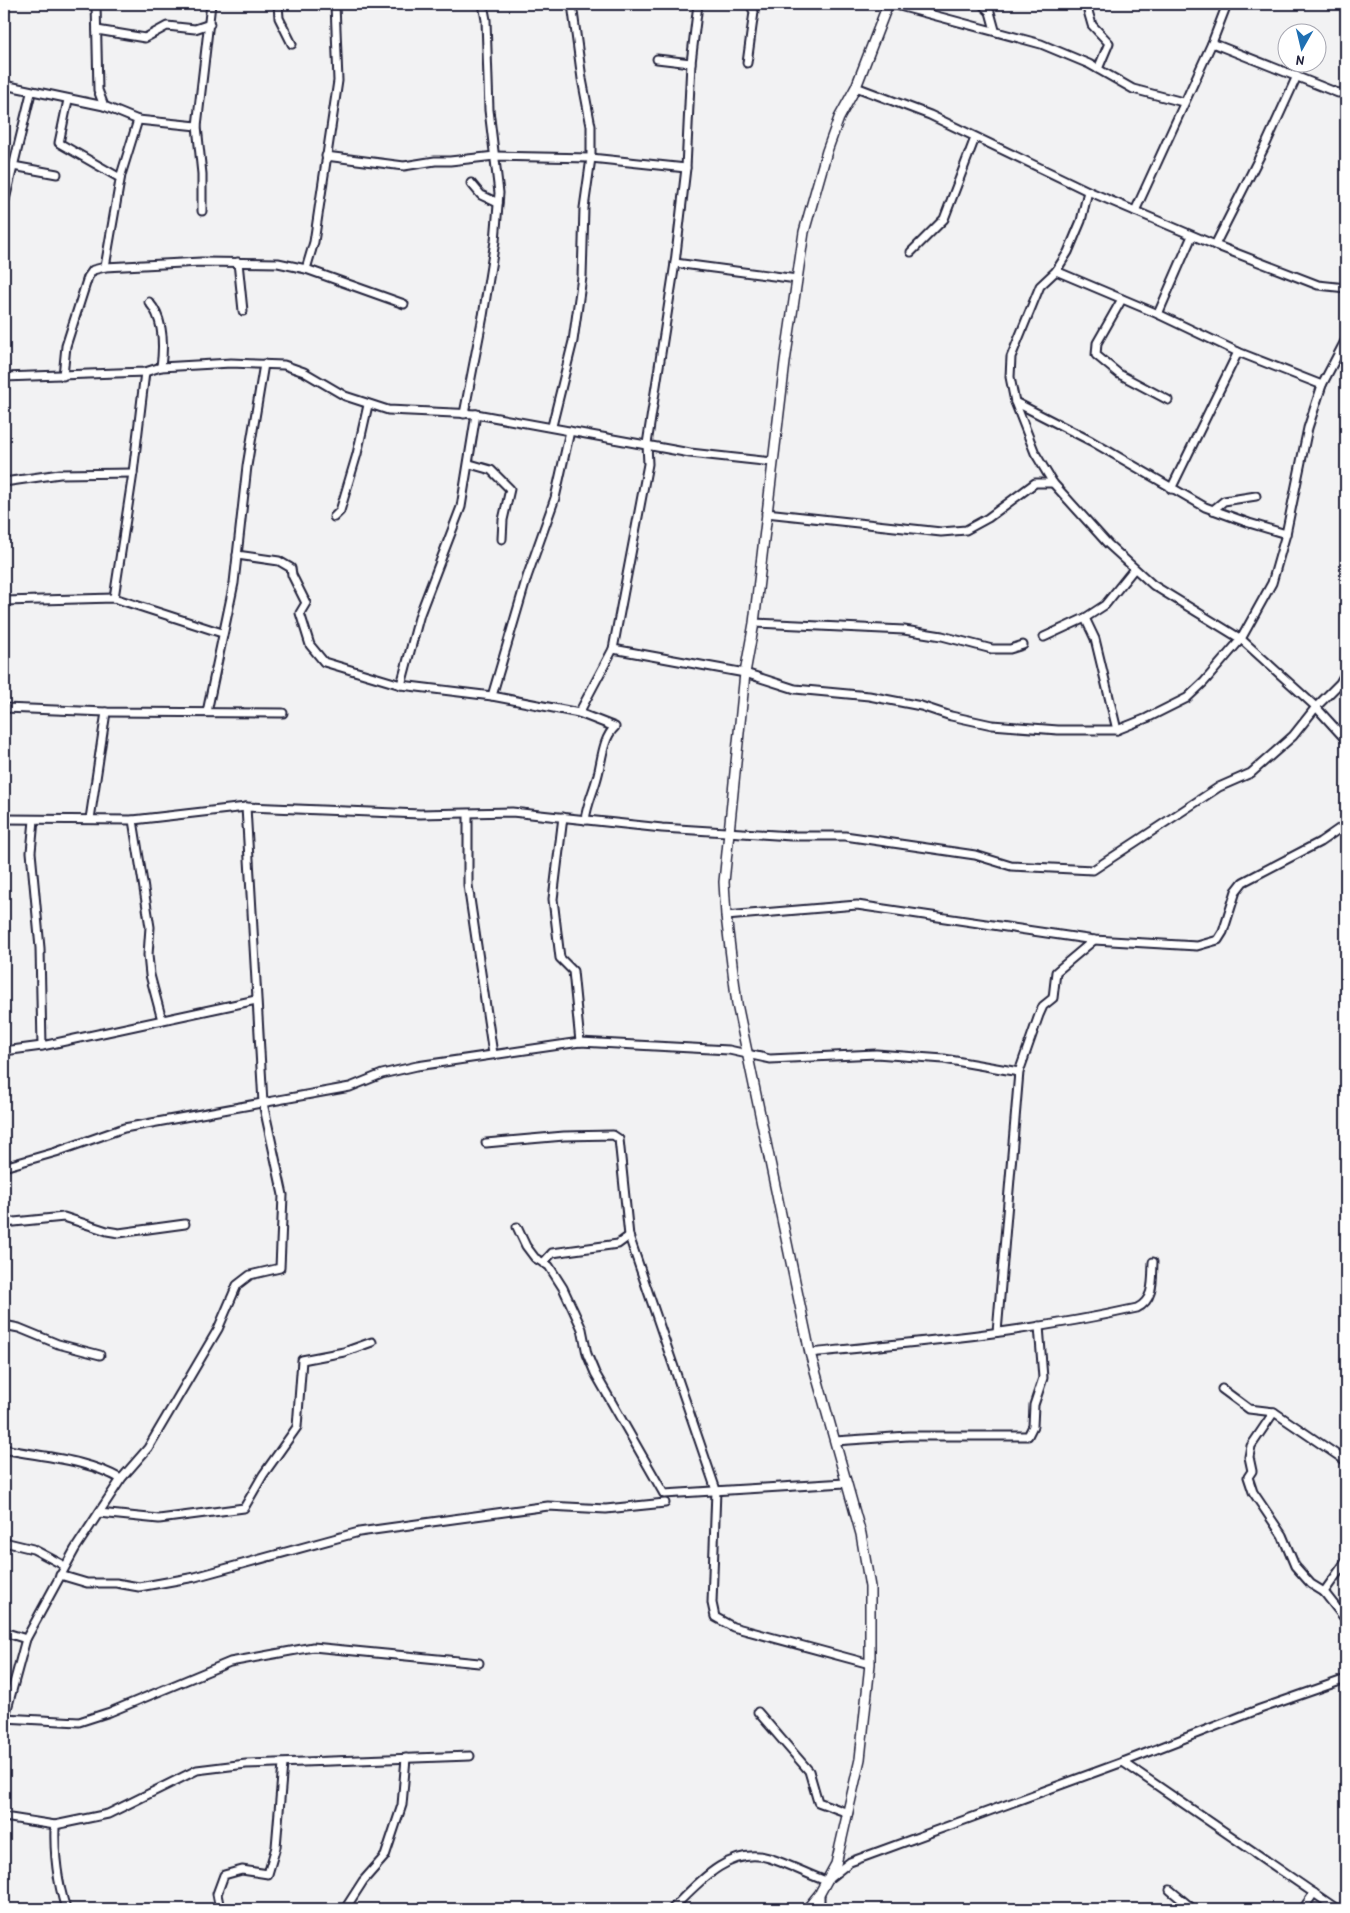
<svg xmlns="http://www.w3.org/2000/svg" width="1350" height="1913" font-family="'Patrick Hand',sans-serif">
  <rect width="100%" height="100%" fill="#f2f2f3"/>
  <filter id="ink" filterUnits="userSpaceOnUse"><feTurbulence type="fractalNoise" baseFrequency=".02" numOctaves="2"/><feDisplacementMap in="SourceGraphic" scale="10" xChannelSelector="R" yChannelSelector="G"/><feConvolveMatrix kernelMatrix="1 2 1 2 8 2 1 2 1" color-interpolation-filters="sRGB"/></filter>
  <g filter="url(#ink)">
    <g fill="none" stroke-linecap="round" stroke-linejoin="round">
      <defs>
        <g id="minor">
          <path d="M96,4L98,90L104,106"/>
          <path d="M278,4L279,18L292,44"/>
          <path d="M892,4L1041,44L1089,64L1133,89L1183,102"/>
          <path d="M982,4L990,12L995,30"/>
          <path d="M1086,4L1092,25L1109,43L1098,69"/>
          <path d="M97,30L145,38L167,26L195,29L210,24"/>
          <path d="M1212,43L1338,93L1346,92"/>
          <path d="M657,59L691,63"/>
          <path d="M747,63L754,12L750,4"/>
          <path d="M4,85L104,106L138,120L197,126"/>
          <path d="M856,87L930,115L1088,191L1215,245L1318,285L1346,288"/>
          <path d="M68,100L59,143L120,178"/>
          <path d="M326,156L404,166L435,161H450L495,156L591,158L686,168"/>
          <path d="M13,166L57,174"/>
          <path d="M471,183L481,195L498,203"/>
          <path d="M1088,191L1081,221L1068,252L1056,271L1040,286L1011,357L1010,377L1015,402L1035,453L1053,483L1108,544L1153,585L1241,639L1316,707L1346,740"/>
          <path d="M4,204L31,93"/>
          <path d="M202,211V174L197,126L211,4"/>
          <path d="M1135,211L1212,43L1227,4"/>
          <path d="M1215,245L1266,144L1297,76"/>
          <path d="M911,252L944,219L975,138"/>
          <path d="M238,262L243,311"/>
          <path d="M675,263L797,279"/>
          <path d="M105,267L121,175L138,120"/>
          <path d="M306,269L314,242L338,81L335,4"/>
          <path d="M1056,271L1158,314L1238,352L1322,385"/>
          <path d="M1122,299L1097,343L1096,355L1119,374L1168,400"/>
          <path d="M149,302C164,319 164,345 161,367"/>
          <path d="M1158,314L1192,236"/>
          <path d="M63,376L66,346L88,277L93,270L105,267L201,262L278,263L306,269L404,304"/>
          <path d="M4,377L145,372L161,367L231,363L284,365L304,372L345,396L388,410L476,414L690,453L773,462"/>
          <path d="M1015,402L1091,441L1205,507L1249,523L1286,534"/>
          <path d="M464,414L483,316L495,241L499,193L489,110L486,20L483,4"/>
          <path d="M552,426L573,341L582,277L584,208L591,158V126L582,79L572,4"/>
          <path d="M470,464L491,470L510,489L503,520L502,539"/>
          <path d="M4,482L60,474L133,473"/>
          <path d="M1171,489L1238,352"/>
          <path d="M1213,510L1224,501L1256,496"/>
          <path d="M766,513L941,532L966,530L988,518L1035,483H1053"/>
          <path d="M334,517L340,511L357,454L368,405"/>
          <path d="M237,555L279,561L291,568L292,575L306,603L300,613L310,645L324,662L401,685L492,696L579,713L615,727C602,739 602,762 597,778C593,793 587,804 585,820"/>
          <path d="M114,598L133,473L145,372"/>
          <path d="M4,601L114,598L222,633"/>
          <path d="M1085,618L1095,639L1117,730"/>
          <path d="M754,623L904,630L942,636L992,649H1010L1023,645"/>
          <path d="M1044,637L1085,618L1105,605L1134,569"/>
          <path d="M613,649L745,673L795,689L869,696L921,706L951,716L992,725L1058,730H1117L1147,718L1187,698L1204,682L1241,639L1272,583L1286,534L1308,428L1322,385L1346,339"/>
          <path d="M401,685L420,614L461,507L476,414"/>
          <path d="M492,696L527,577L555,498L570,431"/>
          <path d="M4,708L106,712L283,713"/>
          <path d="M207,712L234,583L247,466L264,364"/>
          <path d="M579,713L613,649L648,464L647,444L675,263L686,168L691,63L698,4"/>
          <path d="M468,815V885L493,1054"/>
          <path d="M563,817L553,899L560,958L573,971L580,1042"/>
          <path d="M4,819L133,820L246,807L420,814L512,812L662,828L791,836H845L975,855L1011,866L1093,870L1219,787L1251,773L1293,736L1316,707L1340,683L1346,672"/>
          <path d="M90,819L106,712"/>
          <path d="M34,820L31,852L40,948L42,1046"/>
          <path d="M133,820L150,927L148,955L150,975L162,1020"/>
          <path d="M726,916L857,905L1094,940L1197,946L1218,940L1223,932L1236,891L1243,882L1320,842L1346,824"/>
          <path d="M4,1051L42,1046L256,1000"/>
          <path d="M486,1143L564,1136L613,1135L619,1139L629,1236L716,1490L712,1603L715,1617L733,1627L870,1664"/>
          <path d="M4,1167L56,1152L124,1128L350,1087L382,1074L417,1066L580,1042L729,1050L770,1059L876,1054L944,1059L1019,1072"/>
          <path d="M4,1223L64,1217L107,1231L119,1233L185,1224"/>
          <path d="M517,1227L526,1246L535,1258L549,1266L563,1288L582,1329L587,1354L595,1373L664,1494L845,1483"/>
          <path d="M543,1263L552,1253L618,1244L629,1236"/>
          <path d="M4,1325L19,1328L58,1344L100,1355"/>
          <path d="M997,1332L1019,1072L1039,1015L1043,1006L1053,998L1056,972L1094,940"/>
          <path d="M810,1353C920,1342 1030,1332 1137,1308C1155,1300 1152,1278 1153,1262"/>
          <path d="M1222,1389L1249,1409L1274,1412L1346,1461"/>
          <path d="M1274,1412L1251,1446L1249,1457L1252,1471L1248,1477L1253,1492L1282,1535L1295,1566L1311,1584L1324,1592"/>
          <path d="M835,1441L908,1436H1028L1033,1426L1034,1405L1043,1378L1039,1326"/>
          <path d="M4,1449C42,1457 87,1459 121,1479"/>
          <path d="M99,1513L159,1519L244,1508L263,1475L297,1427L302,1360L344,1352L372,1342"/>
          <path d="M4,1542L33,1549L65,1566"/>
          <path d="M1346,1561L1324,1592L1346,1620"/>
          <path d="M60,1575L87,1583H116L139,1587L195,1577L359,1532L548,1506L606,1509L665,1503"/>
          <path d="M4,1632L26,1639"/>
          <path d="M758,1712L809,1771L818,1802L848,1813"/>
          <path d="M4,1718L79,1722L110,1712L230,1662L313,1647L479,1663"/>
          <path d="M4,1720L26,1639L75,1549L121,1479L148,1448L218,1329L237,1285L250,1275L280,1268L283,1195L263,1103L246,807"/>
          <path d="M1123,1762L1337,1909"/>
          <path d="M4,1817L55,1825L108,1814L197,1770L246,1764L470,1756"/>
          <path d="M55,1825C54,1855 57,1881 66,1909"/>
          <path d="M1170,1890L1193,1909"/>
          <path d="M220,1909L217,1894L224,1875L242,1870L268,1874L276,1847L283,1764"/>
          <path d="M345,1909L363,1881L385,1856L402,1805L406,1758"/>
          <path d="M672,1909C697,1884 729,1846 769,1858C788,1864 807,1874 826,1881L850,1862L1123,1762L1260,1709L1346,1679"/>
          <path d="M820,1909V1893"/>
          <path d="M1303,1909L1314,1893"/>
        </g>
        <path id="tertiary" d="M807,1909L820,1893L836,1864L860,1759L870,1664V1587L861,1534L810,1353L737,1004L726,916L724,882L745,673L754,623L785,362L804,232L827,151L839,118L856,87L888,4"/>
      </defs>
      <use href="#minor" stroke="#22223b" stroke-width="11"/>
      <use href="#tertiary" stroke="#22223b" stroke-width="12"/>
      <use href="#minor" stroke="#fff" stroke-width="7"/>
      <use href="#tertiary" stroke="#fff" stroke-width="9"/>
    </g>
  </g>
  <rect width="1350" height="1913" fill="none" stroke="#fff" stroke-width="20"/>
  <rect x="10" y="10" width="1330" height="1893" fill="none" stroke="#22223b" stroke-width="2" filter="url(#ink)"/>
  <g transform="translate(1302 48) rotate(188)"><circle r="24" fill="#ffffff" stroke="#a7a7b1"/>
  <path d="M0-4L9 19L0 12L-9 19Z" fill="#1f6fb2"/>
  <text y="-8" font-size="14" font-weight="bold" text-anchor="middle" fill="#22223b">N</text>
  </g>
</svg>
